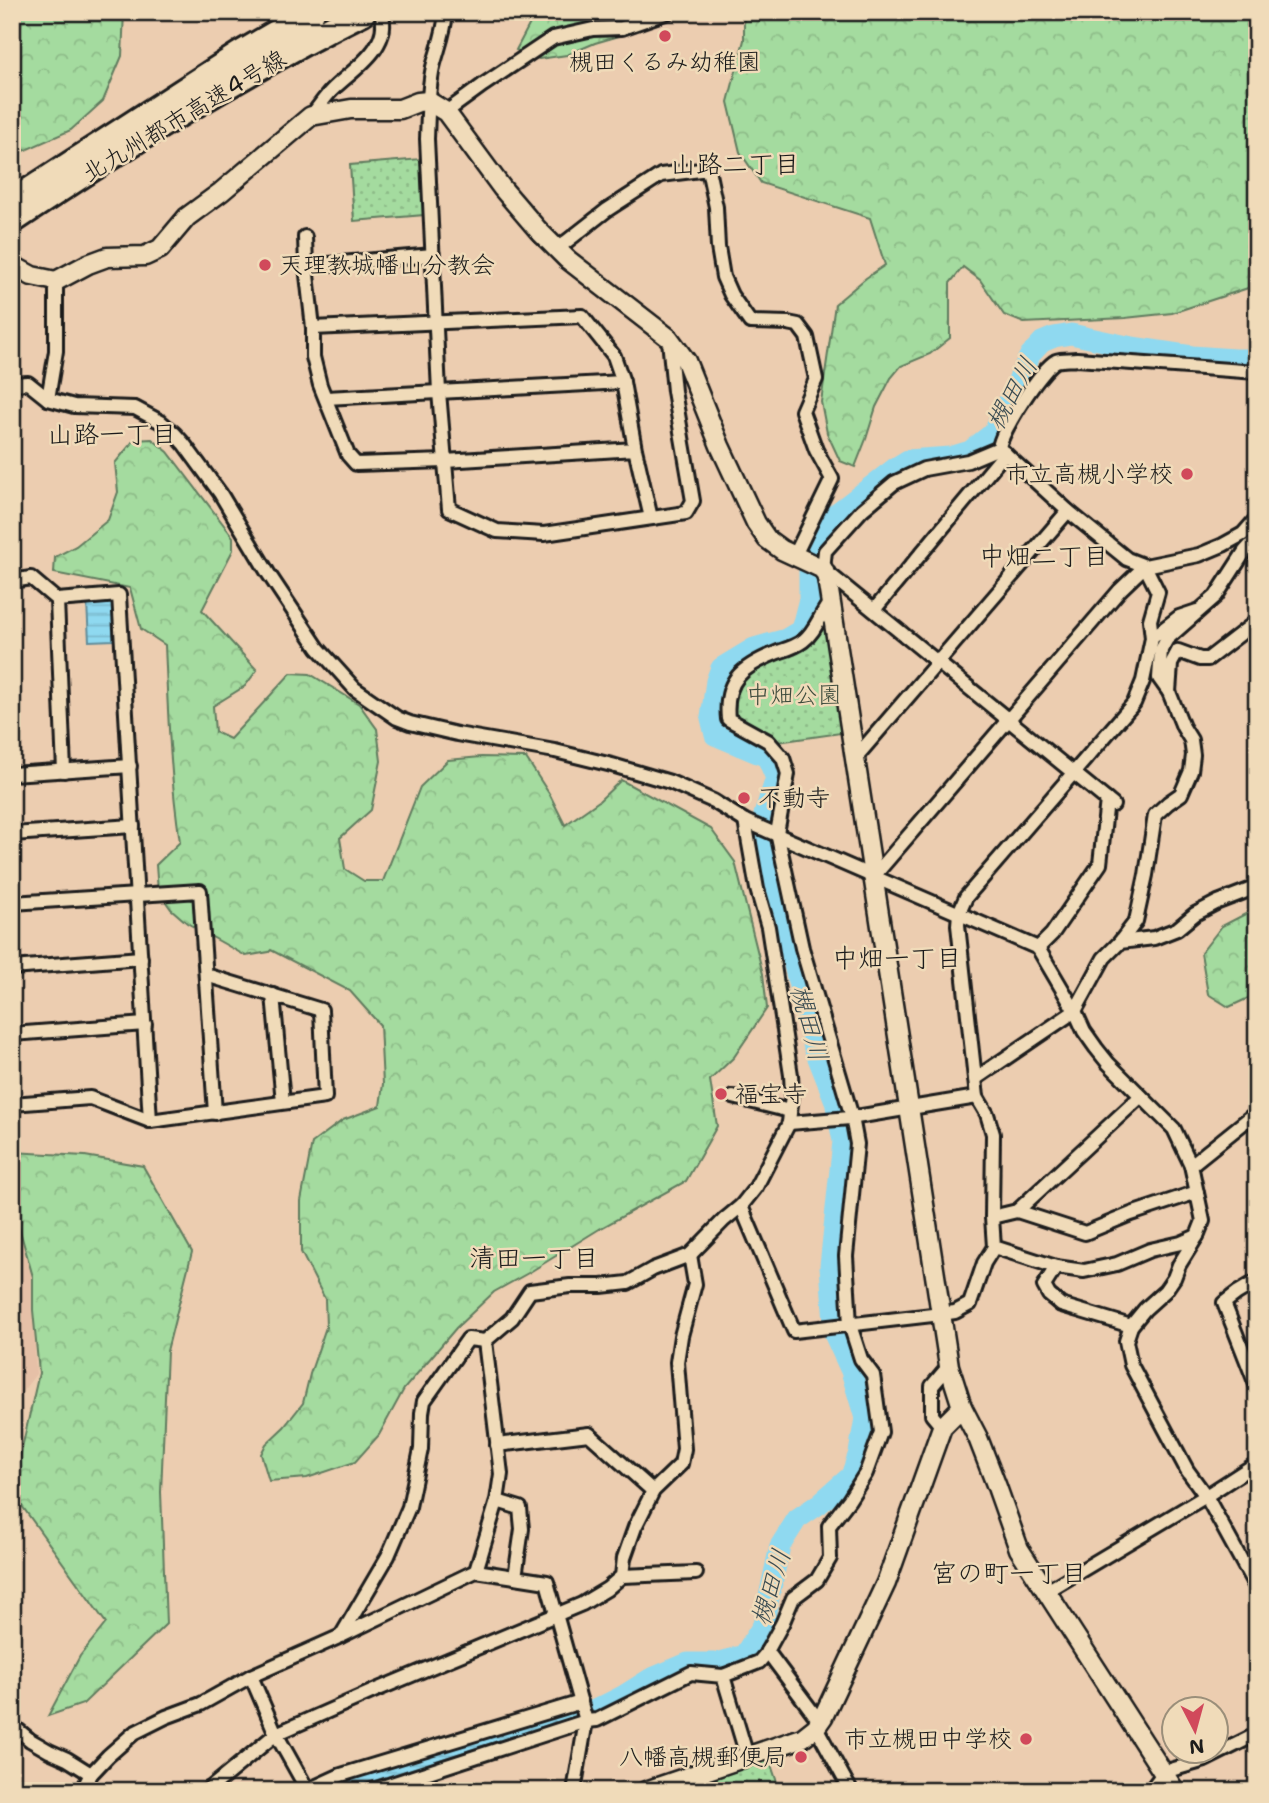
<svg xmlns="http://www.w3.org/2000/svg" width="1269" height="1803" font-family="'Shantell Sans','Klee One',sans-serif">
  <defs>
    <pattern id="grass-dots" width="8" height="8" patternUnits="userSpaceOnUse" patternTransform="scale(1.75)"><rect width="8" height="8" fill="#a4db9f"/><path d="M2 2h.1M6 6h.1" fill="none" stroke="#8dbb88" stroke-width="1.8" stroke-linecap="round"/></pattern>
    <pattern id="forest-crowns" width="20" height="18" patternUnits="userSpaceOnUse" patternTransform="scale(1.75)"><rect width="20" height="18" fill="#a4db9f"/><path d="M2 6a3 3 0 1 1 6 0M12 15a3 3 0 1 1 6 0" fill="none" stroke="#8dbb88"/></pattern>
    <pattern id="water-rules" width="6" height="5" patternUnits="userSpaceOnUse" patternTransform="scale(1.75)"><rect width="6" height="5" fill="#8fd9f0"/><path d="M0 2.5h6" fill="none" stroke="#7bbacd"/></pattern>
  </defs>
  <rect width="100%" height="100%" fill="#eccdb0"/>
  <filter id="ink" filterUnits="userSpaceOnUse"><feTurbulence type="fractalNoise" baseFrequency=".0143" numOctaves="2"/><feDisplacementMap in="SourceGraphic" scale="14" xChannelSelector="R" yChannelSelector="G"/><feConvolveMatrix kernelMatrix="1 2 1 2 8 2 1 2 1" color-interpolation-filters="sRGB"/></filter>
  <g filter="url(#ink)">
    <path fill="#e6c0a7" d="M12,1215L31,1237L36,1374L12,1405Z"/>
    <g fill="url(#grass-dots)" stroke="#607c5e" stroke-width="2">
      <path d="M421,159L424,215L354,221L350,165Z"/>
      <path d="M824,616L848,732L778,742L734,717L731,707L741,678L754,668L796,649Z"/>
      <path d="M769,1759L780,1791H674Z"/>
    </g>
    <g fill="url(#forest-crowns)" stroke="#607c5e" stroke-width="2">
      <path d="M12,12H124L122,56L103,101L71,130L23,151L12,160Z"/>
      <path d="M536,12H657L637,21L619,36L595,43L567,55L539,59L516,50Z"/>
      <path d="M744,12H1257V280L1248,288L1172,313L1125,318L1024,323L1004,315L980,280L963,267L950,283V338L930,354L901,366L891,378L876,407L866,439L855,467L840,461L827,433L821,402L835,304L866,278L885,265L870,218L761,183L740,152L728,102L744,40Z"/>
      <path d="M152,439L168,452L233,537V550L202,610L257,670L245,686L213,706L215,732L230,739L291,673L310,674L359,704L377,729L381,761L371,810L340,838L345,869L364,881H383L420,787L448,760L481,757L526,758L550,795L565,825L599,801L621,780L711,829L735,862L763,974L767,1008L734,1057L710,1080L717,1126L686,1181L601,1228L530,1272L494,1292L456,1328L404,1389L379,1435L355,1462L307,1478L269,1481L261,1454L266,1444L284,1427L303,1403L310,1374L326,1327L325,1299L301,1252V1201L312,1143L343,1120L380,1106L383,1084L380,1025L350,991L271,950L269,952L246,956L187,923L171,909L158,891L156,865L180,842C170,777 168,711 165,645L141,629L130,588L54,573L55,557L76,546L108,520L118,492L115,463L134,440Z"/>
      <path d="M1257,908V994L1229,1007L1208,994L1201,953L1222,926Z"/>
      <path d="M12,1152L85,1156L143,1166L192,1252L167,1351L161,1492L166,1624L83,1704L48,1716L80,1656L106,1623L12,1492L39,1373L33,1310V1277L17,1220H12Z"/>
    </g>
    <g fill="url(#water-rules)" stroke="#618d9b" stroke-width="2">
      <path d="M112,602L114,640L89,641L87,603Z"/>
      <path d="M574,1709L577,1712L548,1725L343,1791H326L345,1781L560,1711Z"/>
    </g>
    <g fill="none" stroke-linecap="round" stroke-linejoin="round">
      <path stroke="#8fd9f0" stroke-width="21" d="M564,1715L593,1711L623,1696L650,1679L688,1663H717L744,1655L763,1625L780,1546L797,1519L819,1504L851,1476L859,1453L865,1418L851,1371L835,1336L830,1266L843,1141L835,1101L814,1048L771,869L764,815L776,778L767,757L715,735L711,718L716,681L721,668L754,648L786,639L801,630L809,599V548L834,515L895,468L908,460L950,457L970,451L993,433L1030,355L1042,342L1054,337L1071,334L1132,347L1192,356L1234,359H1257"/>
      <defs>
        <g id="street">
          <path d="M446,12C445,31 438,48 433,67C428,90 428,115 427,139L439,392L449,509L497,531L544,534L686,513L693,501L674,391L669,340"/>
          <path d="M446,112L483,85L553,38L593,29L622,28L668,12"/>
          <path d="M311,116C318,108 324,98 332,90C352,70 393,47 381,12"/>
          <path d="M305,237L306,266"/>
          <path d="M557,249L607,210L661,175L708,169L716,207L718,247L723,277L731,295L750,322L788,323L798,325L807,337L816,379L802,411L816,450L832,479L795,555"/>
          <path d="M313,328L306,266L433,255"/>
          <path d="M12,384L28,383L48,399L74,406L135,408L161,422L174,433L184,444L220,493L268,573L318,648L355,689L397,718L410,723L457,734L555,751L612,765L670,782L713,801L745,821L1038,948L1075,1011L1084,1031L1096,1048L1108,1063L1174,1129L1191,1165L1203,1221L1197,1236L1179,1265L1174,1278L1165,1291L1145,1309L1131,1326L1126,1341L1131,1365L1187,1470L1206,1496L1257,1589"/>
          <path d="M326,398L623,382"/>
          <path d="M48,399L56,351V281"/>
          <path d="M999,448L968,461L924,469L894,483L862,510L825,551L823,569L1113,805"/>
          <path d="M999,448C1001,431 1041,369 1056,361C1062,359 1071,360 1077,359L1257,372"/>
          <path d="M999,448L1068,511L1127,559L1145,566L1158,592L1150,620L1152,638"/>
          <path d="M635,449L445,461L356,464L348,455L320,385L313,357V328L582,316L614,356L623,382L635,449L651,518"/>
          <path d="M12,581L31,578L57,600L64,771"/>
          <path d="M57,600L119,595L150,1121"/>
          <path d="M874,610L1005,453"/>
          <path d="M1169,692L1171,664L1178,651L1200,659H1208L1257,621"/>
          <path d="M856,757L1068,511"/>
          <path d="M12,774L130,766"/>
          <path d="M12,834L133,826"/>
          <path d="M874,876L1120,590L1145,566L1199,555L1223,545L1243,534L1257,518"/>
          <path d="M12,903L200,891L215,1113"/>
          <path d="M1120,942L1154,938L1177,929L1195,914L1218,902L1257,887"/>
          <path d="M1038,948L1052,934L1100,864L1107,800"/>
          <path d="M12,968L141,958"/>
          <path d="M273,995L283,1102"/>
          <path d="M12,1034L145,1024"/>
          <path d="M975,1079L1075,1011L1104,958L1120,942L1136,921L1146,875L1155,815L1168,803L1181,794L1191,771L1193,755L1191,740L1183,727L1169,692L1159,678L1161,650L1167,639L1216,596L1245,551L1257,538"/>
          <path d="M733,1097L790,1111"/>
          <path d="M12,1104L90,1098L150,1121L325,1097L321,1010L206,975"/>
          <path d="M789,1123L850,1118L977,1097"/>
          <path d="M1191,1165L1257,1112"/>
          <path d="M741,1206L794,1331L941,1314L955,1312L970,1304L984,1263L994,1247L992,1217L993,1134L987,1114L977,1097L958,925L959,913L966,897L1134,703L1143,681L1152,638L1179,617L1197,611"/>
          <path d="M1017,1211L1085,1233L1131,1214L1197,1192"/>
          <path d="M992,1217L1017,1211L1141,1096"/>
          <path d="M994,1247L1056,1267"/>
          <path d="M1257,1281L1237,1293L1224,1303L1257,1387"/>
          <path d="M1131,1326L1061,1305L1049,1295L1044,1286L1056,1267L1084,1271L1117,1264L1150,1250L1181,1243L1197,1236"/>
          <path d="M942,1427L932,1415V1386L949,1366"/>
          <path d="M497,1445L589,1434L653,1491"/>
          <path d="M497,1501L520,1508L522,1529L515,1577"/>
          <path d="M476,1571L497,1501L501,1474L485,1341"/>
          <path d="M622,1576L696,1573"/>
          <path d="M1047,1591L1206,1496L1257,1463"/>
          <path d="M341,1636L388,1556L409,1507L421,1449L422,1413L424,1401L468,1339L485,1341L512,1318L530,1291L570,1286H601L628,1283L653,1269L690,1255L724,1220L741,1206L756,1187L789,1123L792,1094L791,1075L768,927L757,889L745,821"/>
          <path d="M767,1651L820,1722"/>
          <path d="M251,1676L276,1734L308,1791"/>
          <path d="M723,1676L747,1756"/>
          <path d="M12,1725L30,1740L49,1751L67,1759L91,1774"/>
          <path d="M816,1727L851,1791"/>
          <path d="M82,1791L91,1774L108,1756L134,1733L166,1717L201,1704L251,1676L341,1636L476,1571L547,1582L586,1721L574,1791"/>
          <path d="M207,1791L276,1734L376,1690L582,1604L607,1589L622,1576L624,1558L635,1527L653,1491L681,1464L684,1449L677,1362L681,1336L695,1284L690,1255"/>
          <path d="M306,1791L341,1775L581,1702"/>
          <path d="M370,1791L586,1721L597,1720L691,1673L723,1676L759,1662L765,1655L782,1624L793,1598L817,1580L830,1558L829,1526L849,1500L866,1473L881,1432L873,1375L861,1359L850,1325L846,1256L857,1144L852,1117L802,948L777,833L788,774L783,758L768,741L728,719C724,679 743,666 778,652C787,649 795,647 803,641C816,631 820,614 831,601"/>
          <path d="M1150,1791L1164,1772L1205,1760L1257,1734"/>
        </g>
        <g id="secondary">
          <path d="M12,265L32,276L56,281L88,264L107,257L145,256L160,249L187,217L221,192L311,116L351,109H400L418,102L428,101L446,112L502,188L538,230L567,259L669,338L686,361L720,446L756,523L767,539L782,550L823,569L827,578L941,1314L949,1366L962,1407L978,1438L997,1487L1019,1549L1175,1791"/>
          <path d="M646,1791L802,1738L816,1727L823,1717L886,1583L942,1427L962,1407"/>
        </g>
        <g id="highway">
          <path d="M27,192L240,54L312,12"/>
          <path d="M12,221C125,146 241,73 363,12"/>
        </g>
      </defs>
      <use href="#street" stroke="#1c1c1c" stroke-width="18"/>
      <use href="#secondary" stroke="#1c1c1c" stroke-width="23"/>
      <use href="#highway" stroke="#1c1c1c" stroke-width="30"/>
      <use href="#street" stroke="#f0dbb9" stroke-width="12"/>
      <use href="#secondary" stroke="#f0dbb9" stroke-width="18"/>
      <use href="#highway" stroke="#f0dbb9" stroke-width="24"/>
    </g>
  </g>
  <g fill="#d1495b" stroke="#f0dbb9" stroke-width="2.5">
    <circle cx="665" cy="36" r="7"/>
    <circle cx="265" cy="265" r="7"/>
    <circle cx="1187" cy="474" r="7"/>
    <circle cx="744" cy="798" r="7"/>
    <circle cx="721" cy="1094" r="7"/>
    <circle cx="1026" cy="1739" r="7"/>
    <circle cx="801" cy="1757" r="7"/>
  </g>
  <g text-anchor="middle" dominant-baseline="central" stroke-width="5" stroke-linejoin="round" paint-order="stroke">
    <g font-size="24" fill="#1c1c1c" stroke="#f0dbb9" text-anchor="start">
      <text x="665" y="62" text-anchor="middle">槻田くるみ幼稚園</text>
      <text x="279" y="265">天理教城幡山分教会</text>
      <text x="1173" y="474" text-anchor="end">市立高槻小学校</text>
      <text x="758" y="798">不動寺</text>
      <text x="735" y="1094">福宝寺</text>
      <text x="1012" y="1739" text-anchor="end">市立槻田中学校</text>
      <text x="787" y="1757" text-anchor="end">八幡高槻郵便局</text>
    </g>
    <g font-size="24" fill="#1c1c1c" stroke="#f0dbb9">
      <text transform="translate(184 116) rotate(-31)">北九州都市高速4号線</text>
    </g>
    <g font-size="24" fill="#3e4c3d" stroke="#f0dbb9">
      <text x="794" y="695">中畑公園</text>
    </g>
    <g font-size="26" fill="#1c1c1c" stroke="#f0dbb9">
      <text x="735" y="163">山路二丁目</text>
      <text x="112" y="433">山路一丁目</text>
      <text x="1044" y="555">中畑二丁目</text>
      <text x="897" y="957">中畑一丁目</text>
      <text x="534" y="1257">清田一丁目</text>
      <text x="1009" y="1572">宮の町一丁目</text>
    </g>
    <g font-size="26" font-style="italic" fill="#394b51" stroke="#f0dbb9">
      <text transform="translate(1011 393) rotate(-61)">槻田川</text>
      <text transform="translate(810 1023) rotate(75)">槻田川</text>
      <text transform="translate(770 1587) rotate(-73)">槻田川</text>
    </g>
  </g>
  <rect width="1269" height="1803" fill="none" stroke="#f0dbb9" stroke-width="42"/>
  <rect x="21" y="21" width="1227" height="1761" fill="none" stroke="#1c1c1c" stroke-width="2.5" filter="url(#ink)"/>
  <g transform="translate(1195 1730) rotate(174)"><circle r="33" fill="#f0dbb9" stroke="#9b8f7a" stroke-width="2"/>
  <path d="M0-5L12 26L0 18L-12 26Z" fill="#d1495b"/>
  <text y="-10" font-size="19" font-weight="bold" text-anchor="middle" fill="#1c1c1c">N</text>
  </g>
</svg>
